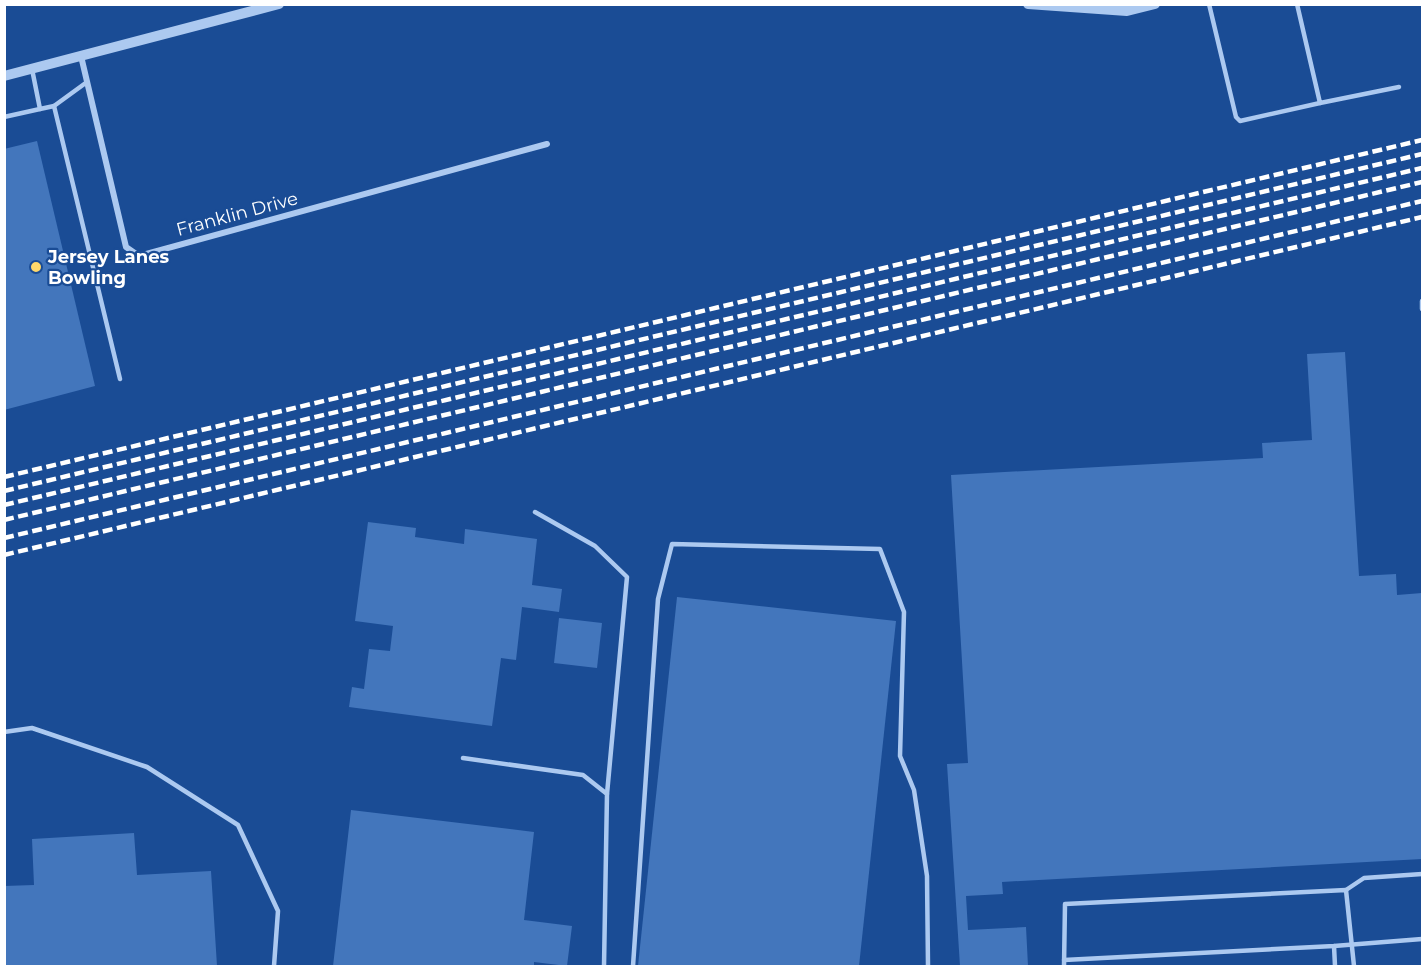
<svg xmlns="http://www.w3.org/2000/svg" width="1427" height="971" font-family="Montserrat,sans-serif">
  <rect width="100%" height="100%" fill="#1a4c95"/>
  <g fill="#4376bc">
    <path d="M37,141L95,386L4,410V149Z"/>
    <path d="M1345,352L1359,576L1396,574L1397,595L1422,593V859L1002,882L1003,894L966,896L968,930L1026,927L1028,966H960L947,764L968,763L951,475L1263,458L1262,443L1312,440L1307,354Z"/>
    <path d="M368,522L416,528L415,537L464,544L465,529L537,539L532,585L562,589L559,612L522,607L516,660L501,658L492,726L349,707L352,687L364,689L369,649L390,651L393,626L355,621Z"/>
    <path d="M677,597L896,621L859,966H638Z"/>
    <path d="M559,618L602,623L597,668L554,663Z"/>
    <path d="M351,810L534,832L524,920L572,926L567,966L534,962V966H333Z"/>
    <path d="M134,833L137,875L211,871L217,966H4V886L34,885L32,839Z"/>
  </g>
  <g fill="none" stroke-linecap="round" stroke-linejoin="round">
    <g stroke="#acc9f0" stroke-width="4.5">
      <path d="M1209,4L1236,117L1240,121L1320,103"/>
      <path d="M1297,4L1320,103L1399,87"/>
      <path d="M54,106L87,82"/>
      <path d="M40,109L54,106L120,379"/>
      <path d="M4,117L40,109L32,69"/>
      <path d="M1422,301V309"/>
      <path d="M535,512L595,546L627,577L607,794"/>
      <path d="M4,732L32,728L147,767L238,825L278,911L274,966"/>
      <path d="M463,758L583,775L607,794L604,966"/>
      <path d="M1346,890L1364,878L1422,874"/>
      <path d="M1334,946L1335,966"/>
      <path d="M1064,960L1334,946L1422,939"/>
      <path d="M633,966L658,599L672,544L880,549L904,612L900,756L914,790L927,876L928,966"/>
      <path d="M1064,966L1065,904L1346,890L1354,966"/>
    </g>
    <path stroke="#acc9f0" stroke-width="6" d="M81,56L126,247L139,256L547,144"/>
    <g stroke="#acc9f0" stroke-width="10">
      <path d="M1028,4L1127,11L1155,4"/>
      <path d="M4,76L279,4"/>
    </g>
    <g stroke="#fff" stroke-width="4.5" stroke-dasharray="10 4.5" stroke-linecap="butt">
      <path d="M4,477L1422,140"/>
      <path d="M4,491L1422,154"/>
      <path d="M4,505L1422,168"/>
      <path d="M4,520L1422,182"/>
      <path d="M4,538L1422,201"/>
      <path d="M4,555L1422,217"/>
    </g>
  </g>
  <circle fill="#ffd86b" stroke="#1a4c95" stroke-width="2" cx="36" cy="267" r="6"/>
  <g text-anchor="middle" dominant-baseline="central" stroke-width="4.5" stroke-linejoin="round" paint-order="stroke">
    <g font-size="18" fill="#fff" stroke="#1a4c95">
      <text transform="translate(237 214) rotate(-15)">Franklin Drive</text>
    </g>
    <g font-size="18" font-weight="bold" fill="#fff" stroke="#1a4c95" text-anchor="start">
      <text x="48" y="257">Jersey Lanes<tspan x="48" dy="21">Bowling</tspan></text>
    </g>
  </g>
  <rect width="1427" height="971" fill="none" stroke="#ffffff" stroke-width="12"/>
</svg>
